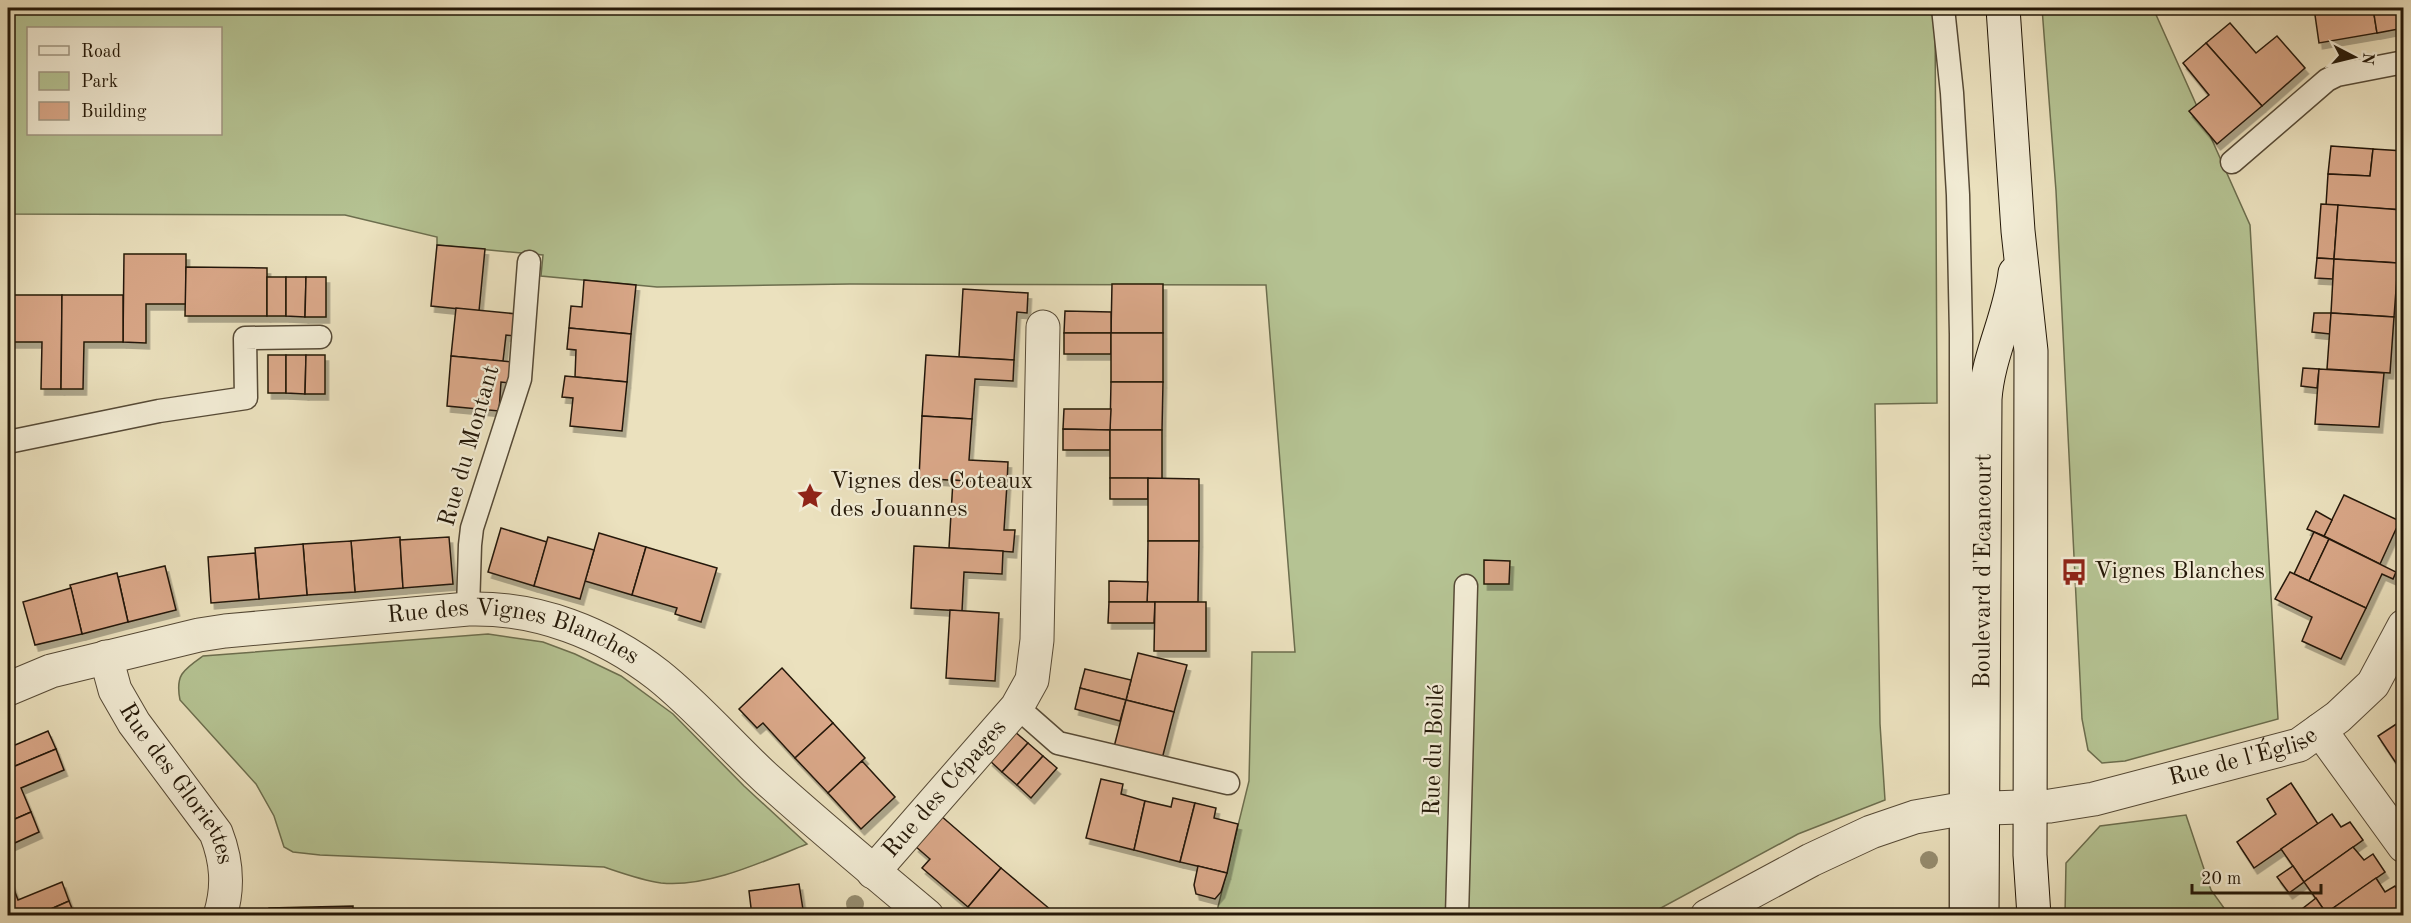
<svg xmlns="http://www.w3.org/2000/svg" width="2411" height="923" font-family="'Old Standard TT',serif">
  <defs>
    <filter id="shadow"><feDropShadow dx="3.5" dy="6" stdDeviation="0" flood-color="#0004"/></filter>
  </defs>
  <rect width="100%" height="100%" fill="#ebe1be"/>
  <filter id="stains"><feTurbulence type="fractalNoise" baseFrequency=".00333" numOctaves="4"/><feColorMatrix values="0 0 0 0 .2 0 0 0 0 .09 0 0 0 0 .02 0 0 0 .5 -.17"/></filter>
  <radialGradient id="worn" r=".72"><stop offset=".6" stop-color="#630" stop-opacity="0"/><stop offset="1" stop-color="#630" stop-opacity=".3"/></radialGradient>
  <g fill="#b5c393" stroke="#6c6e4e" stroke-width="1.5" fill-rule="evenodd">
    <path d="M8,8H1935L1937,403L1875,404L1880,724L1885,800L1798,834L1648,915H1216L1249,781L1252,652H1295L1266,285L850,284L657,287L541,276L543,255L437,245V237L345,215L8,214ZM28,28H220V134H28Z"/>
    <path d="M2042,8H2153L2250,225L2278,719L2125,761L2102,763L2088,750L2082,719L2056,191Z"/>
    <path d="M488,634L543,642L575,654L621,676L673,714L744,786L807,844C764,861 708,888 661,883C641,880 622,873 604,867L320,855L293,852L284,847L274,816L256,784L180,700C175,675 183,670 203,656Z"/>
    <path d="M2186,815L2211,890L2229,915H2065L2066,863L2100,826Z"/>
  </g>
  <g fill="#d9a788" stroke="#241808" stroke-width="1.5" filter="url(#shadow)">
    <path d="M2314,8H2373L2377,33L2319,43Z"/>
    <path d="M2373,8H2404V28L2377,33Z"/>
    <path d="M2230,23L2256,53L2277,36L2305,68L2262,106L2206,43Z"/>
    <path d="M2206,43L2262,106L2217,144L2189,111L2209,95L2183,63Z"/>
    <path d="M2331,146L2373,149L2370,176L2328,174Z"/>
    <path d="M2373,149L2404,151V210L2326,205L2328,174L2370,176Z"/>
    <path d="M2321,204L2338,205L2334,259L2317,258Z"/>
    <path d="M2338,205L2402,210L2398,263L2334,259Z"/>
    <path d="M437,245L485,249L479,311L431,306Z"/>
    <path d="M124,254H186V304H146V343L123,342Z"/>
    <path d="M2317,258L2334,259L2333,279L2315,278Z"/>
    <path d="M2334,259L2398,263L2394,317L2331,313Z"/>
    <path d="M186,267L267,268V316H185Z"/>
    <rect x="267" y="277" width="19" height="39"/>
    <path d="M286,277H306L305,317L286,316Z"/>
    <path d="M306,277H326V317H305Z"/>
    <path d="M584,280L636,285L631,334L569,328L571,306L582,307Z"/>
    <path d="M1112,284H1163V333H1111Z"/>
    <path d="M963,289L1028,293L1027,313L1017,312L1014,360L959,357Z"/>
    <path d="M8,295H62L61,389H41L42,342H8Z"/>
    <path d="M62,295H123V342H84L83,389H61Z"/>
    <path d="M456,308L517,314L515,336L506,335L503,361L451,356Z"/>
    <path d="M1065,311L1111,312V333H1064Z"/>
    <path d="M2314,313H2331L2330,334L2312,332Z"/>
    <path d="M2331,313L2394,317L2390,373L2327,369Z"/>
    <path d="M569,328L631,334L627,382L575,377L576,350L567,349Z"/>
    <rect x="1064" y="333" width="47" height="21"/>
    <rect x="1111" y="333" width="52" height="49"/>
    <rect x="268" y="355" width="18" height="38"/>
    <path d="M286,355H306L305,394L286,393Z"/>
    <path d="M306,355H325V394H305Z"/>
    <path d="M926,355L1014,360L1013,381L975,379L972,419L922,416Z"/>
    <path d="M451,356L513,362L511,383L501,382L499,411L447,406Z"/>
    <path d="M2303,368L2319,369L2317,388L2301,386Z"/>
    <path d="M2319,369L2384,373L2379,427L2315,424Z"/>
    <path d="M565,376L627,382L622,431L570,426L573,398L562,397Z"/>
    <path d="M1111,382H1163L1162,430H1110Z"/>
    <path d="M1064,409H1111L1110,430L1063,429Z"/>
    <path d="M922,416L972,419L969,460L1008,462L1007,484L919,478Z"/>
    <path d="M1063,429L1110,430V450H1063Z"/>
    <path d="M1110,430H1162V479L1110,478Z"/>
    <rect x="1110" y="478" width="38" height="21"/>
    <path d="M1148,478L1199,479V541H1148Z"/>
    <path d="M953,480L1007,484L1004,530H1015L1013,552L949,548Z"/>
    <path d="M2344,495L2404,523V533L2396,529L2380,564L2324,536Z"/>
    <path d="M2316,511L2332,520L2324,536L2307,529Z"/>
    <path d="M501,528L547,542L534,586L488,572Z"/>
    <path d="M2314,532L2329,539L2309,581L2294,574Z"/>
    <path d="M599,533L646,547L632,595L585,581Z"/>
    <path d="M400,537L403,588L355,592L351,541Z"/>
    <path d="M449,537L453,584L403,588L400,540Z"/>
    <path d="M548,537L594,550L580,599L534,586Z"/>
    <path d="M2329,539L2396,572L2393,579L2382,574L2366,608L2309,581Z"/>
    <path d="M351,541L355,592L307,595L303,544Z"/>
    <path d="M1148,541H1199L1198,602H1147Z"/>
    <path d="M303,544L307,595L259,599L255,548Z"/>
    <path d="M914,546L1003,551L1002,574L964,572L962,611L911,608Z"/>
    <path d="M646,547L717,568L701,622L675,614L677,608L632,595Z"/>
    <path d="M255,553L259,599L211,603L208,557Z"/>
    <path d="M1484,560L1510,561L1509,584H1484Z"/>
    <path d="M165,566L176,610L128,622L118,577Z"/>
    <path d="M2290,572L2366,608L2341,659L2302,641L2312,617L2275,599Z"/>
    <path d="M117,573L128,622L82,634L70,585Z"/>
    <path d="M1109,581L1148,582L1147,602H1109Z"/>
    <path d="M71,588L82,634L35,645L23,602Z"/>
    <path d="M1109,602H1155L1154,623H1108Z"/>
    <path d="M1155,602H1206V651H1154Z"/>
    <path d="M950,610L999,613L995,681L946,678Z"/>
    <path d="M1138,653L1187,665L1174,712L1126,700Z"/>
    <path d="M782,668L833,723L795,758L763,723L757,728L739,709Z"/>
    <path d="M1085,669L1131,680L1126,700L1080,688Z"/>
    <path d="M1080,688L1126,700L1120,721L1075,709Z"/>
    <path d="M1126,700L1174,712L1162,759L1114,747Z"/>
    <path d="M2404,719V775L2378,736Z"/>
    <path d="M833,723L865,758L828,793L795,758Z"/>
    <path d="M48,731L56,749L8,769V748Z"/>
    <path d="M1014,731L1028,743L1002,772L989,760Z"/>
    <path d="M1028,743L1043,756L1017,785L1002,772Z"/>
    <path d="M56,749L64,770L21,788L31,812L8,822V769Z"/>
    <path d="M1043,756L1057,768L1031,798L1017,785Z"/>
    <path d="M862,761L895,797L861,829L828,793Z"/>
    <path d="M1101,779L1123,784L1121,794L1145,801L1134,850L1086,838Z"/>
    <path d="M2291,783L2318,824L2254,868L2237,842L2276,814L2267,799Z"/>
    <path d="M1173,798L1195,803L1180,862L1134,850L1145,801L1171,807Z"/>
    <path d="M1195,803L1216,808L1214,818L1238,824L1227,873L1180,862Z"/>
    <path d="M31,812L39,832L8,846V822Z"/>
    <path d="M2332,814L2341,827L2350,822L2363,840L2304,882L2281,849Z"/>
    <path d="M940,815L1001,868L968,907L922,868L930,859L915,846Z"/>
    <path d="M2353,847L2364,860L2373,854L2385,872L2326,913L2304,882Z"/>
    <path d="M1198,866L1227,873L1221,892L1215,899L1196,894L1194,885Z"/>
    <path d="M2293,866L2304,882L2289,893L2277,877Z"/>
    <path d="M1001,868L1051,910L1046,916H978L968,907Z"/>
    <path d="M8,874L18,900L62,882L69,901L35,916H8Z"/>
    <path d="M2376,878L2385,892L2395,886L2404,898V907L2392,916H2327L2326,913Z"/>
    <path d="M799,884L804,916H752L749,891Z"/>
    <path d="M2316,898L2326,913L2323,916H2306L2302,909Z"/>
    <path d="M69,901L75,916H35Z"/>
    <path d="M353,906V916H269V908Z"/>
    <path d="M122,909L125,916H107Z"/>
    <path d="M646,911V916H595V912Z"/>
    <path d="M537,914V916H492Z"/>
  </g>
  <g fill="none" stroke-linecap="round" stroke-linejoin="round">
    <defs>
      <g id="lane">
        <path d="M1943,8L1952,93L1958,195L1961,334V916"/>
        <path d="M2232,162L2327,80L2337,75L2404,62"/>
        <path d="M8,442L159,411L246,398L245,338L320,337"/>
        <path d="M468,609L470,545L472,528L520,379L529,262"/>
        <path d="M1017,707L1058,743L1228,783"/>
        <path d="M1457,916L1466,586"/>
      </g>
      <g id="street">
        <path id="s1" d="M106,657L115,690L134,723L216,833C227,861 229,887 220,916"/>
        <path id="s2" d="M8,689L51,671L199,635L225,631L468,609C537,607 604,633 658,675C697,706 730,745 767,779C819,826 873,871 927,916"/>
        <path d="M2320,730L2404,846"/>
        <path id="s3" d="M873,872L1017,707L1032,680L1037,640L1043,327"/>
        <path id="s4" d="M1707,916L1811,860L1871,832L1915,817L1961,809L2050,806L2094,799L2299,745L2338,717L2373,684L2404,626"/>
      </g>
      <g id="secondary">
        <path d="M2003,8L2018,231L2031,351L2030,855L2034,916"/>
        <path id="s5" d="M1982,916L1985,399C1988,355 2010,317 2015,273"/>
      </g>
    </defs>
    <use href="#lane" stroke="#564a36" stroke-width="25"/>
    <use href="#street" stroke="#564a36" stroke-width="35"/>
    <use href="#secondary" stroke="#241808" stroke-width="35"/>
    <use href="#lane" stroke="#f2ecd5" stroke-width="22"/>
    <use href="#street" stroke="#f2ecd5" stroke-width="33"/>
    <use href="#secondary" stroke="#f2ecd5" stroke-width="33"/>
  </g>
  <g fill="#968e71">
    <circle cx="1929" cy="860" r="9"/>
    <circle cx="855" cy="904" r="9"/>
  </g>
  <defs>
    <symbol id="sight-bare" viewBox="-9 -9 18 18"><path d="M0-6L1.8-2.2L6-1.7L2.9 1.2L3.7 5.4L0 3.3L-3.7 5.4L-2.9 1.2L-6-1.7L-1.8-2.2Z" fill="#8f2418" stroke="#f2ecd5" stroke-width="2.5" paint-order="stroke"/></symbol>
    <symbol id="bus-bare" viewBox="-9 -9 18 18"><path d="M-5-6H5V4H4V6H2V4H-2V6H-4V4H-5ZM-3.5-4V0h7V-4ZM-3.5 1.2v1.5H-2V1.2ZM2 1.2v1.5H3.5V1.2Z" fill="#8f2418" stroke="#f2ecd5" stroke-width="2.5" paint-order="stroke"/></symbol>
  </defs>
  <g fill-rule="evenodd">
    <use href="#sight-bare" x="791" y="477" width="38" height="38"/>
    <use href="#bus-bare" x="2055" y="553" width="38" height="38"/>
  </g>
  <g text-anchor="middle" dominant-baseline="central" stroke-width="4.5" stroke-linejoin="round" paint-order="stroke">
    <g font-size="24" fill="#241808" stroke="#f2ecd5">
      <text transform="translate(470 446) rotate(-74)">Rue du Montant</text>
      <text stroke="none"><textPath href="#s5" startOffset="345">Boulevard d'Ecancourt</textPath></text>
      <text stroke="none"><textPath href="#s2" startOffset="518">Rue des Vignes Blanches</textPath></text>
      <text transform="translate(1435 750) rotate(-88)">Rue du Boilé</text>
      <text stroke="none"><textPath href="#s4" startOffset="566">Rue de l'Église</textPath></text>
      <text stroke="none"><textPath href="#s1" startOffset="147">Rue des Gloriettes</textPath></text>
      <text stroke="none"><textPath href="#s3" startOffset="110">Rue des Cépages</textPath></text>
    </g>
    <g font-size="24" fill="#241808" stroke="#f2ecd5" text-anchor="start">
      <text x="830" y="482">Vignes des Coteaux<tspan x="830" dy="28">des Jouannes</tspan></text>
      <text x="2094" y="572">Vignes Blanches</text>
    </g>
  </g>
  <rect width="2411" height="923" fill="none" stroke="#ebe1be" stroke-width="30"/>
  <rect x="9" y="9" width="2393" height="905" fill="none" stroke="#241808" stroke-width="3"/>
  <rect x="15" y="15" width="2381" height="893" fill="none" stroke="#241808" stroke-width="1.5"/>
  <rect x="27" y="27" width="195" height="108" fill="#f2ecd5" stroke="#a09783" stroke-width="1.5"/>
  <rect x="39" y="46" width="30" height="9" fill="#f2ecd5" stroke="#a09783" stroke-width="1.5"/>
  <text x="81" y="57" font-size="18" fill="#241808">Road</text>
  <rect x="39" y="72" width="30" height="18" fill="#b5c393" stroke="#a09783" stroke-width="1.5"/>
  <text x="81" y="87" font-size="18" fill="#241808">Park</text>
  <rect x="39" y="102" width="30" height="18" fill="#d9a788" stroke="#a09783" stroke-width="1.5"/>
  <text x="81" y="117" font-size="18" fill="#241808">Building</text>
  <g transform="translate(2354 57) rotate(97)" stroke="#f2ecd5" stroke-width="4.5" paint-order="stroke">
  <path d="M0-4.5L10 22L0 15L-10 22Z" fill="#241808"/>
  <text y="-9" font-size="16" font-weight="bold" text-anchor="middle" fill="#241808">N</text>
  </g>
  <path d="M2192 884v9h129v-9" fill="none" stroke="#241808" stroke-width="3"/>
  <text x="2201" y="884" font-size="18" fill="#241808" stroke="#f2ecd5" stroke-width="4.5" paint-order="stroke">20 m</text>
  <rect width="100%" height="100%" filter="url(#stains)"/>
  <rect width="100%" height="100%" fill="url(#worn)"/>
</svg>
